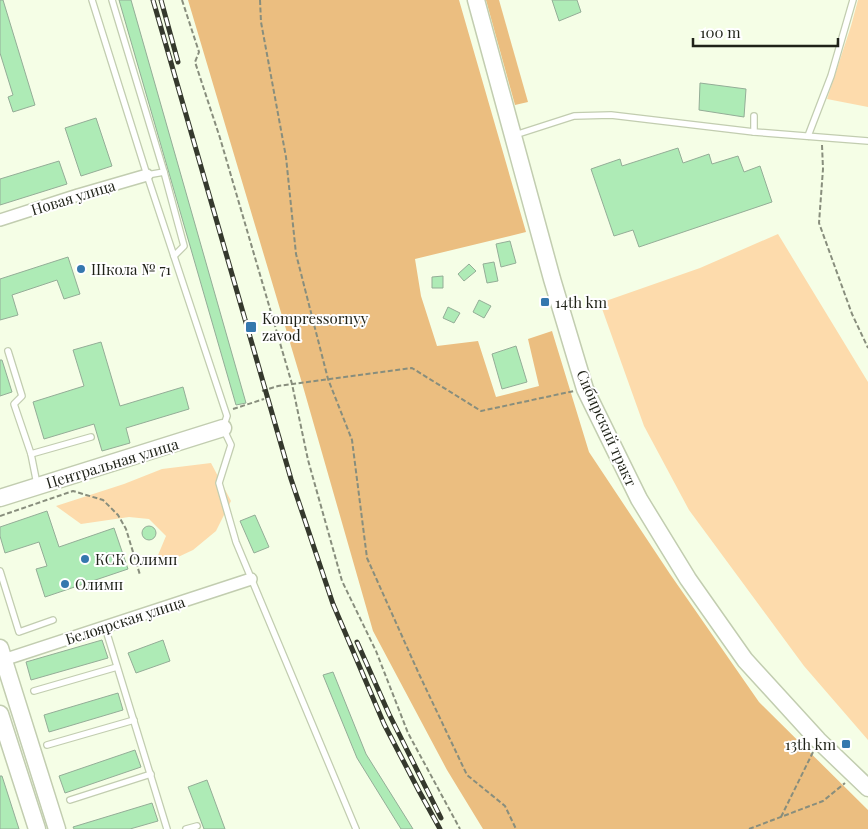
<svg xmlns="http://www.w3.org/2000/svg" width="868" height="829" font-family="'Playfair Display',serif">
  <rect width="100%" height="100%" fill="#f5fee6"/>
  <g fill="#fddbac">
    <path d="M858,0H868V107L827,99L851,26Z"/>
    <path d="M778,234L868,382V740L804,666L689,510L644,426L600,303L700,268Z"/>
    <path d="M211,463L231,501L216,531L193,550L161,565L156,560L166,536L149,519L129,517L81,524L56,506L124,484L162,469Z"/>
  </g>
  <g fill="#ebbe80">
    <path d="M188,0H459L526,232L415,259L421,296L437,346L478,341L496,397L539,386L528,339L552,331L589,452L670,574L759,702L868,810V829H483L447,770L373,631L302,383Z"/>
    <path d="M486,0H499L528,102L515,105Z"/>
  </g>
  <g fill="#aeebb6" stroke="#94ad97">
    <path d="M0,0H3L35,105L13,112L8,97L13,95L0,53Z"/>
    <path d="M119,0H131L246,403L236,405Z"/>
    <path d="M552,0H577L581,12L559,21Z"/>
    <path d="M700,83L746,89L744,117L699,110Z"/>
    <path d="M96,118L112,166L81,176L65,128Z"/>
    <path d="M678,148L683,163L709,154L712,164L738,156L744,172L760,166L772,202L639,247L633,230L614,236L591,169L620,159L622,166Z"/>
    <path d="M59,161L67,184L0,205V179Z"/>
    <path d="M510,241L516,263L501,267L496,244Z"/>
    <path d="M68,257L80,294L64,299L57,280L12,295L18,315L0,320V279Z"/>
    <path d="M494,262L498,281L487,283L483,264Z"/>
    <path d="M469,264L476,271L464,281L458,274Z"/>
    <path d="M443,276V288H432V277Z"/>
    <path d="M479,300L491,306L484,318L473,312Z"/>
    <path d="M448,307L460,313L454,323L443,318Z"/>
    <path d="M101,342L120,406L183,387L189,409L126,428L130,443L102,451L94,424L44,439L33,402L84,386L73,350Z"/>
    <path d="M516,346L527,382L502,389L492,354Z"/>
    <path d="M0,360H2L12,392L0,396Z"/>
    <path d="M47,511L59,547L114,528L128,569L45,597L36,569L47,566L39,542L5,553L0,536V527Z"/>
    <path d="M255,515L269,547L254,553L240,521Z"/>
    <circle cx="149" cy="533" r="7"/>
    <path d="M102,640L108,658L31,680L26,662Z"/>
    <path d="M163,640L170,661L136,673L128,653Z"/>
    <path d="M333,672L366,754L413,829H401L357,758L323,675Z"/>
    <path d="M118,693L123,710L49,732L44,715Z"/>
    <path d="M135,750L141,767L65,793L59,776Z"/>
    <path d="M0,776H2L19,829H0Z"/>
    <path d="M207,780L225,829H204L188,787Z"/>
    <path d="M152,803L158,821L130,829H74L73,827Z"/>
  </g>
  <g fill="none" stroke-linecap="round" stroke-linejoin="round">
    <defs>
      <g id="lane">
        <path d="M92,0L147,175L227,416L223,428L231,445L219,483L236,542L356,829"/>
        <path d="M112,0L164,172L184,246L174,256"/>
        <path d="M754,132V116"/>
        <path d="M515,135L574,116L611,115L754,132L868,141"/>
        <path d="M808,136L831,76L853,0"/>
        <path d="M147,175L164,172"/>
        <path d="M8,351L22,396L14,404L31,454L37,484"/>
        <path d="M31,454L91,437"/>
        <path d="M0,571L19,632L53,620"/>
        <path d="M105,627L167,829"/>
        <path d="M34,691L117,667"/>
        <path d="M47,745L134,720"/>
        <path d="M70,800L151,774"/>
        <path d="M186,829L197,826"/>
      </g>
      <g id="street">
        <path d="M0,220L78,195L147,175"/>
        <path d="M0,661L251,579"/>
      </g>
      <g id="secondary">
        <path d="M476,0L552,279L585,389L639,499L688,579L745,660L818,740L868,788"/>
        <path d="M0,498L223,428"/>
        <path d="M0,648L57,829"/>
        <path d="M0,714L37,829"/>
      </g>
    </defs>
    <use href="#lane" stroke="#c2cdb0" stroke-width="8"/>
    <use href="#street" stroke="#c2cdb0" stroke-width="14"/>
    <use href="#secondary" stroke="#c2cdb0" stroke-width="19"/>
    <g stroke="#888e7d" stroke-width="2" stroke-dasharray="5 2.5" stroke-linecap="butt">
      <path d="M182,0L199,52L195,62L220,138L292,384L308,460L342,581L376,651L408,733L460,829"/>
      <path d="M260,0L261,22L286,157L296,254L328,379L352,440L367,558L419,674L467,775L505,806L516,829"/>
      <path d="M822,145L823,169L819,223L852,314L868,348"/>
      <path d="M262,391L278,386L412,368L481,411L574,391"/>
      <path d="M233,409L264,399"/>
      <path d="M0,516L73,491L103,500L118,515L126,529L140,575"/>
      <path d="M781,817L813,752"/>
      <path d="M749,829L823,801L845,783"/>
    </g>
    <use href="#lane" stroke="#fff" stroke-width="5.5"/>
    <use href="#street" stroke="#fff" stroke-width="11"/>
    <use href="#secondary" stroke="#fff" stroke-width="16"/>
    <defs>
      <g id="rail">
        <path d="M153,0L291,479L333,604L384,724L419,791L440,829"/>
        <path d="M161,0L178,62"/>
        <path d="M357,642L389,714L441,818"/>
      </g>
    </defs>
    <use href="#rail" stroke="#35392d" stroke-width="5"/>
    <use href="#rail" stroke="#fff" stroke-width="3" stroke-dasharray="9" stroke-linecap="butt"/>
  </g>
  <g fill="#3578ae" stroke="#fff" stroke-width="2">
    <circle cx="81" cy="269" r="5"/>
    <rect x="540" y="297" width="10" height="10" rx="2.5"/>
    <rect x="245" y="321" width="12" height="12" rx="2.5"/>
    <circle cx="85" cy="559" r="5"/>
    <circle cx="65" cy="584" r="5"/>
    <rect x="841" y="739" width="10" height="10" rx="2.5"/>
  </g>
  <g text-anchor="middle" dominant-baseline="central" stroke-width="4" stroke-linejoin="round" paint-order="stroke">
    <g font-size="15" fill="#1f2218" stroke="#fff">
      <text transform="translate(73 197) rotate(-17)">Новая улица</text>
      <text transform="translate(607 428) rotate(66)">Сибирский тракт</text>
      <text transform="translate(112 463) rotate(-17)">Центральная улица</text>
      <text transform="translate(125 620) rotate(-18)">Белоярская улица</text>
    </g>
    <g font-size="15" fill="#1f2218" stroke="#fff" text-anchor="start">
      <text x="91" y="269">Школа № 71</text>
      <text x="555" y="302">14th km</text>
      <text x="262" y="318">Kompressornyy<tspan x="262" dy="17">zavod</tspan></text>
      <text x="95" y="559">КСК Олимп</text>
      <text x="75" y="584">Олимп</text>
      <text x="836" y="744" text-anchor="end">13th km</text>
    </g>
  </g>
  <path d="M693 38v8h145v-8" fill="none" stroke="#1f2218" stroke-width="2.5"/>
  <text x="700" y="38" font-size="15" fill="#1f2218" stroke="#ffffff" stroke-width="4" paint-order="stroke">100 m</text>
</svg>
